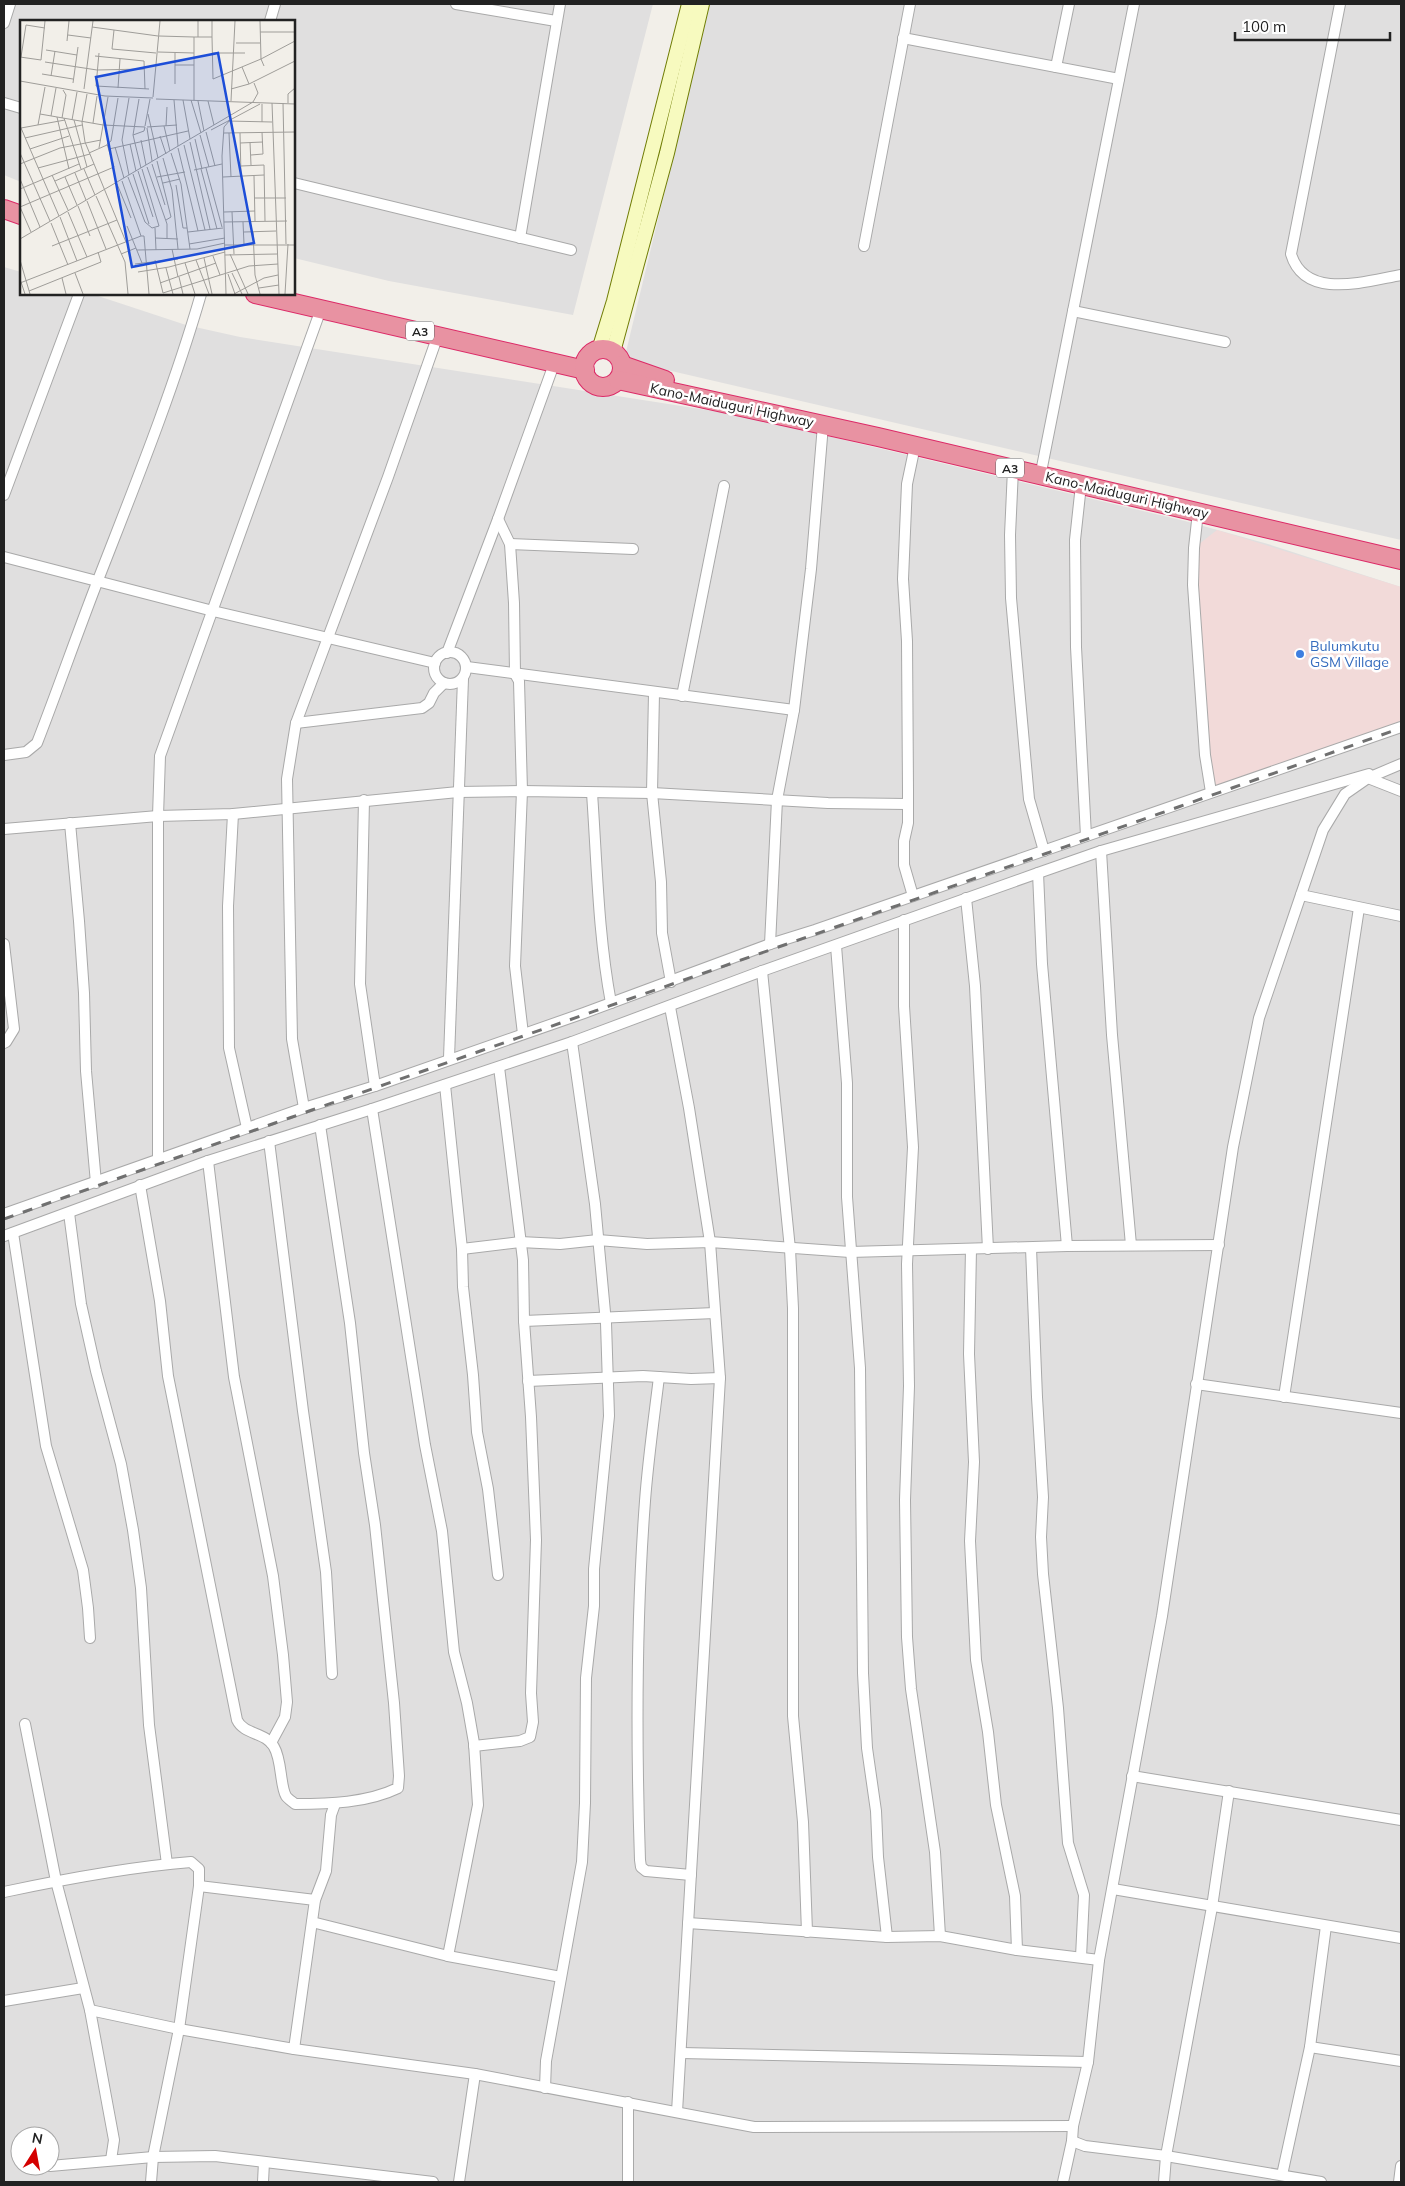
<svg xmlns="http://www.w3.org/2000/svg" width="1405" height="2186" font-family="Mulish,sans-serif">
  <rect width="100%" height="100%" fill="#f2efe9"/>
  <g fill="#e0dfdf" fill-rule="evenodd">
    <path d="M4,4H653L573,315L389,281L294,258V21H21V182L4,175Z"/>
    <path d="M710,4H1401V540L624,360Z"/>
    <path d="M4,267L21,272V294H92L186,325L240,337L739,415L1185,521L1268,544L1401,587V2182H4ZM20,2136H50V2166H20Z"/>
  </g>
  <path fill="#f2dad9" d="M1217,530L1401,587V721L1211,792L1194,548Z"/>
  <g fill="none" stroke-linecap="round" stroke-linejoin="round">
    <defs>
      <g id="street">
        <path d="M456,4L556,21"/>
        <path d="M1340,4L1291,254C1305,301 1366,281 1401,275"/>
        <path d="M270,21L275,4"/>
        <path d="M4,23L10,4"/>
        <path d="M903,38L1119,79"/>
        <path d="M1056,67L1069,4"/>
        <path d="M4,103L21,108"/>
        <path d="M294,183L571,250"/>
        <path d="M520,238L560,4"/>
        <path d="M864,246L910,4"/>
        <path d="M1073,311L1225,342"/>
        <path d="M1042,467L1134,4"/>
        <path d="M1013,469L1010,535L1011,598L1029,799L1044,851"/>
        <path d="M1081,485L1075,540L1076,647L1086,836"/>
        <path d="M4,495L79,294"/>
        <path d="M1198,512L1194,548L1193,585L1205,755L1211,792"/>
        <path d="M498,519L510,544L514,603L515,674L519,681L522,791L515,966L523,1034"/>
        <path d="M510,544L633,549"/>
        <path d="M4,557L213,611L435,663"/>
        <circle cx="450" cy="668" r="16"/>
        <path d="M447,653L498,519L554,364"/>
        <path d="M467,667L794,710"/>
        <path d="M654,693L652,793L661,882L662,933L671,982"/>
        <path d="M682,696L724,486"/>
        <path d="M296,723L422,708L429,703L434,693L444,683"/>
        <path d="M4,755L26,752L37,743C58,689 77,634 98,580C135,485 173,391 201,294"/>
        <path d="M1368,778L1401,791"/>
        <path d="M592,793C597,863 598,934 611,1003"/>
        <path d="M364,800L360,984L375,1086"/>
        <path d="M233,814L228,906L229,1048L247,1128"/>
        <path d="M70,823L79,921L84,993L86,1071L96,1183"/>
        <path d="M4,829L158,816L233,814L458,792L522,791L652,793L828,803L907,804"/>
        <path d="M1101,851L1112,1035L1131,1245"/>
        <path d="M1038,873L1042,964L1067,1246"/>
        <path d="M1301,895L1401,916"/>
        <path d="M913,896L904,865V841L908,823V790L907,641L903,579L907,484L915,446"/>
        <path d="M966,898L975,986L988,1249"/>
        <path d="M904,920V1006L913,1147L907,1264L909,1386L905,1500L907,1637L911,1689L935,1852L940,1936"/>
        <path d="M4,944L14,1029L6,1042L4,1043"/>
        <path d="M770,944L777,800L794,710L811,569L823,425"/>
        <path d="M836,946L847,1083V1197L860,1368L863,1673L867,1748L876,1811L878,1857L887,1937"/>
        <path d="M762,971L790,1249L793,1308V1716L803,1822L807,1932"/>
        <path d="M670,1007L689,1108L710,1242L720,1378L677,2112"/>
        <path d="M449,1058L463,679"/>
        <path d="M445,1085L462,1249L463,1287L473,1375L477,1432L488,1489L498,1575"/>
        <path d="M304,1108L292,1039L287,779L296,723L388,477L438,335"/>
        <path d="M372,1109L425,1445L442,1531L454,1652L467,1703L474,1743L478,1805L448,1956"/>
        <path d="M269,1141L303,1411L326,1572L332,1674"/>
        <path d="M158,1159V816L160,756L321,309"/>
        <path d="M208,1161L234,1377L273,1576L283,1655L287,1702L285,1717L271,1743"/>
        <path d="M140,1185L160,1301L168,1376L237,1720C244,1735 266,1732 274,1747C282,1760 280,1786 286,1796C288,1799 293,1802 295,1804C329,1804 367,1803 398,1788L399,1776L394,1703L375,1525L364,1453L350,1323L320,1125"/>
        <path d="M69,1213L81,1304L96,1371L121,1464L133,1530L141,1588L149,1725L167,1864"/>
        <path d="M4,1214L304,1108L375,1086L584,1013L770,944L815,930L1401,727"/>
        <path d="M13,1233L46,1446L83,1570L88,1608L90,1638"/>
        <path d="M4,1236L208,1161L372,1109L572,1042L762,971L1038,873L1101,851L1369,774"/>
        <path d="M1031,1248L1037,1397L1043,1497L1041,1537L1043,1574L1058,1708L1068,1843L1084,1895L1081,1957"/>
        <path d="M462,1249L520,1242L560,1244L598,1240L647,1244L710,1242L850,1252L1067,1246L1219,1245"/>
        <path d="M971,1249L969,1354L974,1462L970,1541L976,1660L988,1732L996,1805L1015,1896L1017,1950"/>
        <path d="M524,1321L715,1313"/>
        <path d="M659,1377C654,1418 648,1460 645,1501C636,1621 636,1741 640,1860L641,1867L646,1871L691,1875"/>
        <path d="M528,1381L643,1376L691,1379L720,1378"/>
        <path d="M1196,1384L1401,1413"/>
        <path d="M1284,1397L1359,908"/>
        <path d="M25,1724L56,1881L90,2010L114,2140L111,2160"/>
        <path d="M474,1746L520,1741L530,1737L533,1722L531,1693L536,1540L531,1417L524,1321L523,1260L499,1067"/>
        <path d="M1132,1776L1401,1820"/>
        <path d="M199,1886L315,1900"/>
        <path d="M1113,1889L1401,1938"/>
        <path d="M4,1892C65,1879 128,1867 191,1862L199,1869V1886L179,2029L153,2157L151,2182"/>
        <path d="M312,1922L448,1956L561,1977"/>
        <path d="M688,1923L887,1937L940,1936L1017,1950L1099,1960"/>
        <path d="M4,2001L83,1988"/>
        <path d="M90,2010L179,2029L294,2049L475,2074L754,2127L1073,2126"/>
        <path d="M1310,2047L1401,2061"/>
        <path d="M294,2049L315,1900L326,1871L331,1815L335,1804"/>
        <path d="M681,2053L1088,2062"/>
        <path d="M545,2088L546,2061L582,1862L585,1803L586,1678L594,1606V1569L609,1416L606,1323L595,1204L572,1042"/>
        <path d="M1072,2141L1085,2146L1166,2156L1321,2182"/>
        <path d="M50,2166L153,2157L215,2156L433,2182"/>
        <path d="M32,2167L46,2166"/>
        <path d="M1282,2175L1310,2047L1326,1926"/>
        <path d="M263,2182L264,2162"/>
        <path d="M459,2182L475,2074"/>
        <path d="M628,2182V2102"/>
        <path d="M1063,2182L1072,2141L1073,2126L1088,2062L1099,1960L1162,1616L1233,1147L1259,1018L1323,830L1345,794L1368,778L1401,764"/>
        <path d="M1164,2182L1166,2156L1212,1907L1229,1791"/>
        <path d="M1399,2182L1401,2166"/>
      </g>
      <g id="secondary">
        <path d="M599,350L614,301L689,4"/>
        <path d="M613,352L667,153L702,4"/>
      </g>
      <g id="highway">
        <path d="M4,209L21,215"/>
        <path d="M255,294L585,370"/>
        <circle cx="603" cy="368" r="19"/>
        <path d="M622,365L665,380"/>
        <path d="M618,380L878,437L1401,560"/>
      </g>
    </defs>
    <use href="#street" stroke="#a9a9a9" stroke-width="12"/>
    <use href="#secondary" stroke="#707d05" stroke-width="16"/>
    <use href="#highway" stroke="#dc2a67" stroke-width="20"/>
    <use href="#street" stroke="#fff" stroke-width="10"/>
    <use href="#secondary" stroke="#f7fabf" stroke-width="14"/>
    <use href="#highway" stroke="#e892a2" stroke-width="18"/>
    <path stroke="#707070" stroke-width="3" stroke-dasharray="10 10" stroke-linecap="butt" d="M4,1219C469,1053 936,894 1401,728"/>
  </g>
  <circle fill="#3f7fe0" stroke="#fff" stroke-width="2" cx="1300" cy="654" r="5"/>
  <g text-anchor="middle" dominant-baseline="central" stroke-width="5" stroke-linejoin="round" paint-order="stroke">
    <g fill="#fff" stroke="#646464" stroke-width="1">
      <rect x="406" y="321.5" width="28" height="19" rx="4"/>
      <rect x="996" y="458.5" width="28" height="19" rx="4"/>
    </g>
    <g font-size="12" font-weight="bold" fill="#222">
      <text x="420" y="331">A3</text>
      <text x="1010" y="468">A3</text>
    </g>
    <g font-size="14" fill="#222" stroke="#fff">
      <text transform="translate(732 405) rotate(12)">Kano-Maiduguri Highway</text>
      <text transform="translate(1127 495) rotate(13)">Kano-Maiduguri Highway</text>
    </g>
    <g font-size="14" fill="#366cbe" stroke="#fff" text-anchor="start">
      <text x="1310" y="646">Bulumkutu<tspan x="1310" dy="16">GSM Village</tspan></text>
    </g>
  </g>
  <g transform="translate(20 20)">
    <rect width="275" height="275" fill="#f2efe9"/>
    <path fill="none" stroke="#9f9d99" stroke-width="1" d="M178,1V17M240,1L241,39L275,21M72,7L138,16M94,10L92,29L136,33M240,12H275M48,15L71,18M139,16L174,17M192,17L193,59L241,39L244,46M47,21L49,1M216,23H240M26,30L57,35M138,32L174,33V17H192V1M79,33L76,66L129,69M155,33V64M192,33H225M75,36L124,41L125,69M0,37L21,40L25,1M1,37L6,5L25,8M25,42L77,50L124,49M155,45H174M22,54L53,59M31,56L35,31M0,61L85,76L133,78M53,63L58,27M229,64L275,41M98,68L100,39M64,69L73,1M211,69L229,64L222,47M67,74L62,102L65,122L106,222M133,77L140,1M109,78L102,120L109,155M119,79L113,115L121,148M136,79L275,84M154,80L158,126M163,80L170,119M171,80L181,113M174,80V33M178,81L184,111M188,81L194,105M211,81L215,1M252,83L259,274M263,83L266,224M268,83V74L275,68M242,84V102M20,94L83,105L125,107M128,94L138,138M31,96L36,68M37,97L49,149M42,98L46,75L43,70M44,98L61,149M52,100L57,72M54,100L67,147M208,101L252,102M73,103L77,76M18,105L25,67M125,106L130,79M144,106L150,131M146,106L147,87M127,107L157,105M1,108L39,196M1,108L45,100M127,108L132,141M191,110L210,100M186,112L195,146M204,113L275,112M209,113L211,157M220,113L221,156M113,115L124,111L125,107M180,115L189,147M140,116L146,134M5,118L62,105M175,119L182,149M121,120L126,145M170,122L190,209M230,122L231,145M220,123L243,122M110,124L116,151M164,125L185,210M95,127L104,158M79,128L88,77M158,128L178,211M10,129L49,116M89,129L168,111M0,133L30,201M69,133L87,125M151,133L161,164L170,229M231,135L243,134L242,112M143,138L152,170L158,229M137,141L151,197L146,200M0,144L40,128L81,120M132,144L145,185M221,146L244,145L245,201M127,147L147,204V219M18,148L70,134M186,148L202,207M64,149L75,175M181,149L197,209M174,150L202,144M118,151L133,197M55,153L66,180M113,154L129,204M32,155L48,190M234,156L235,201M45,157L57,185M108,157L125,202L132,208L139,206L122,149M137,157L165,152M203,157L244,155M0,159L20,207M35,161L74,144M102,161L121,216H124L129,274M143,163L160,159M97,164L111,198M156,165L163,208H167M0,169L59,144M76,176L105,242L108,274M234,178H266M67,181L86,229M58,186L70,216M48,192L67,237M204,192L235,191M212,192L214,234M40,197L57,241M204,202L267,201M223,202L224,224M31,203L48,245M107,206L122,243M135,208L136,230M11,212L0,187L94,147L87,124L91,121L98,78M168,212L203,208M224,212L256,211M233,212L235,255L240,274M135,218L158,219M0,219L233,82L238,73L234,63M169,224L205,218M205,225H275M32,226L97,200M152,229L158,257M117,230L177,229L205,223M101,234L116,228M210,234L228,274M205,235L257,234M193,236L200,255M184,238L192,274M0,240L10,274M135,240L143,273M176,240L189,274M165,243L175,274M115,244L158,239M146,248L153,274M118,252L149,247L205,232M55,253L63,274M212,253L222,274M208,254L215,274M159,257L163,274M42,258L46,274M0,259L5,274M0,263L121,216M140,263L196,243M239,268L259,265M9,271L81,242L78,232M143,273L229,246L258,244M206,274L202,136L204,107L210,100L240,84M214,274L244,258L258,255M265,274L268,224"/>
    <path fill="#1d4ed8" fill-opacity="0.15" stroke="#1d4ed8" stroke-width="2.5" d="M198,33L234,223L112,247L76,57Z"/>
    <rect width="275" height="275" fill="none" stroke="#222" stroke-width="2.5"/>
  </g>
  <rect width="1405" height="2186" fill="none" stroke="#222222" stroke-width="10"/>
  <g transform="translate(35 2151) rotate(11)"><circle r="24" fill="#ffffff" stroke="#a7a7a7"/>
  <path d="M0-4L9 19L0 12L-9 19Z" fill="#d40000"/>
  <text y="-8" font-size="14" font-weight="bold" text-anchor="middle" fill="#222222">N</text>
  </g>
  <path d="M1235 32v8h155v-8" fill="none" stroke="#222222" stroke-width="2.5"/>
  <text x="1242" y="32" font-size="15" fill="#222222" stroke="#ffffff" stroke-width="4" paint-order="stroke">100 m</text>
</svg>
